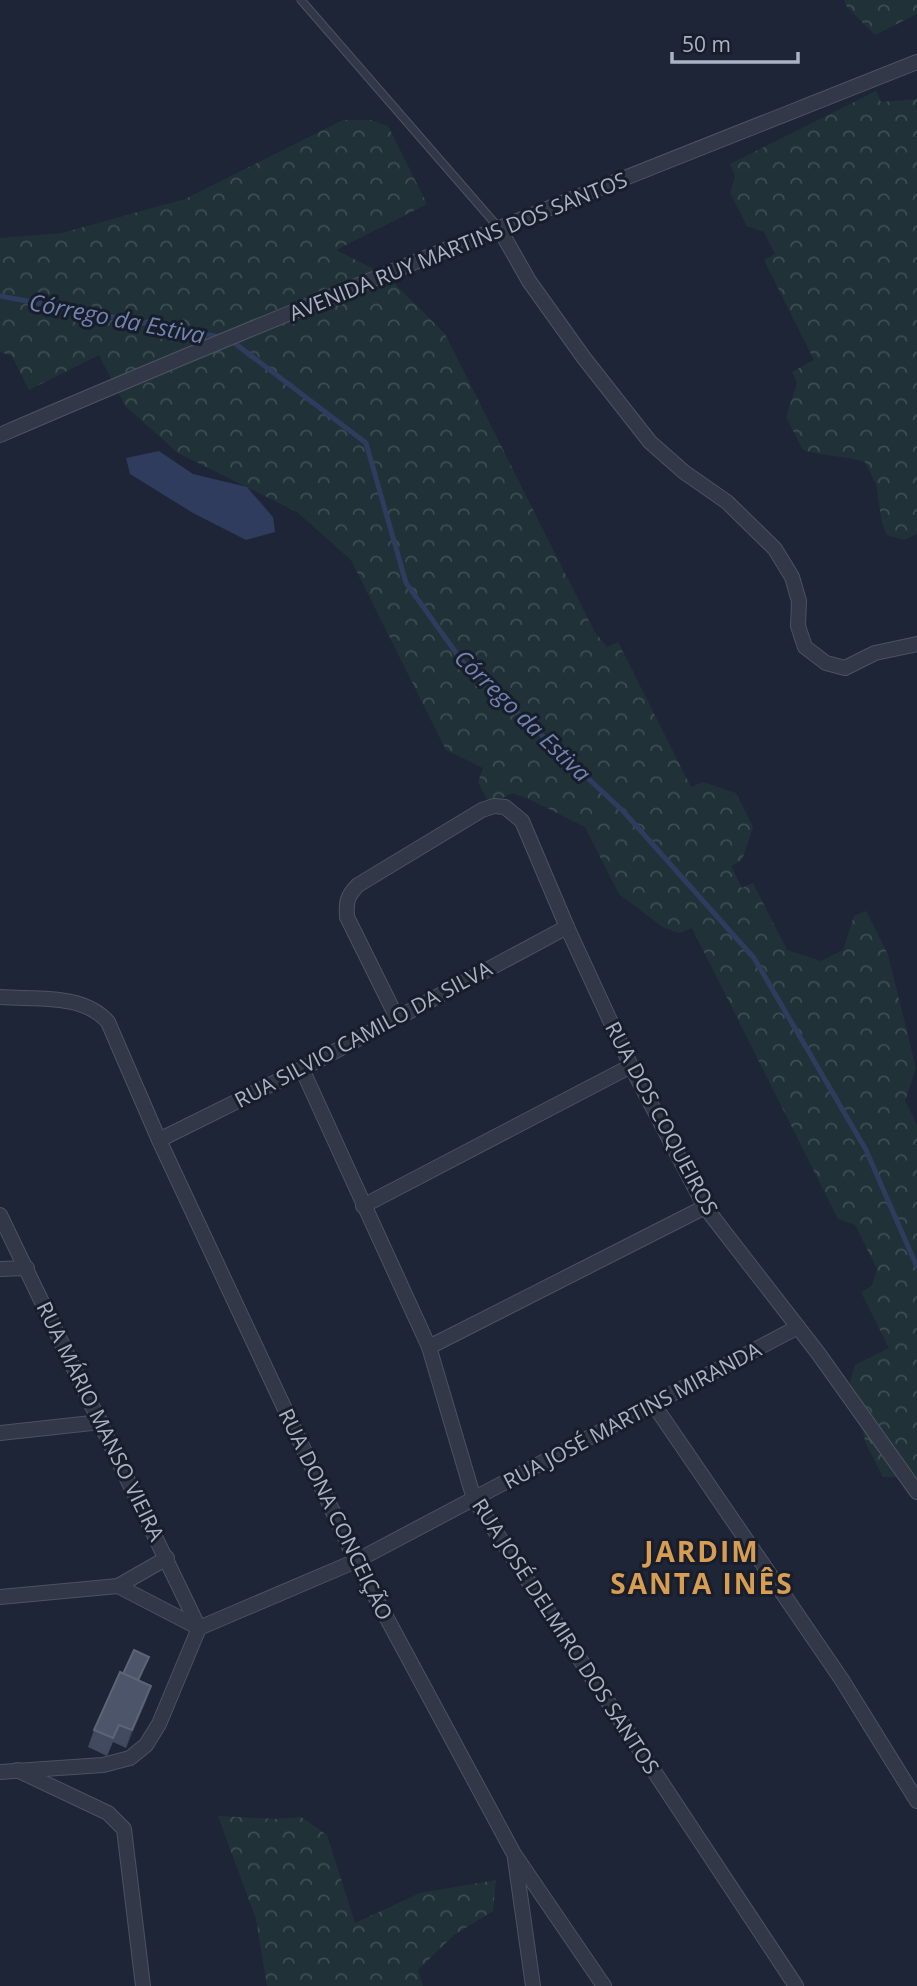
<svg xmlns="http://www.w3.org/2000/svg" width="917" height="1986" font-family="'Open Sans',sans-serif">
  <defs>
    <pattern id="forest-crowns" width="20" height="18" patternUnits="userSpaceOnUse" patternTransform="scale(1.75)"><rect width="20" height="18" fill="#203238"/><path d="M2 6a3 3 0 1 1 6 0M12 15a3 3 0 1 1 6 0" fill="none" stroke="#3e4d53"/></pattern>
  </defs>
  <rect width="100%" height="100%" fill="#1e2536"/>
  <g fill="url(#forest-crowns)">
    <path d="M844,0H917V14L875,35L847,7Z"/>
    <path d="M876,91L881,102L917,99V534L904,540L887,535L882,523L876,484L865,462C844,455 824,457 803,450L786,417L797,383L792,372L814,360L764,260L775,254L764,232L747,226L730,193L735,176L730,164Z"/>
    <path d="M343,120H371L388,126L427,204L336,250L386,275L445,334L594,631L607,647L618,642L691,787L703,782L736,793L753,827L742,860L731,866L742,888L753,883L787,950L821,961L843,950L854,916L866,911L888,955L916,1068L905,1101L917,1125V1489L911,1477H883L866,1444L850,1382L855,1365L889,1348L861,1292L872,1286L877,1269L855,1225L838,1219L692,928L680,933L664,928L619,894L585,827L529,799L512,793L490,805L478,782L483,768L446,750L351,560L297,512L178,453L125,406L99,355L29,390L12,356L0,352V238L62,233L185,199Z"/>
    <path d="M218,1816L276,1819L301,1817L327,1835L355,1923L420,1893L496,1880L493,1911L454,1935L418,1970L423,1986H267L256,1919Z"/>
  </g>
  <path fill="#2f3c5d" d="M159,451L193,474L247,487L273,517L275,532L246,540L193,513L130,474L126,458Z"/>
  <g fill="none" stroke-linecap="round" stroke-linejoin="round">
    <g stroke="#2f3c5d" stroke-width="5">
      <path d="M0,296L220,337"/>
      <path d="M229,339L366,443L406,583L462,661L623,811L754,958L866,1150L917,1267"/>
    </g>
    <defs>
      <path id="service" d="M301,0L499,228"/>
      <g id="minor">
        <path d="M499,228L529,281L584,358L650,442L684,472L727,502L775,549L792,577L799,601L798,626L805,647L826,663L845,668L875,653L917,644"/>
        <path d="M0,435C303,304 610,184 917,62"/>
        <path d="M0,997C35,1000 83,993 108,1022L159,1140L356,1561L514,1854L604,1986"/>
        <path d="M396,1016L347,917C346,902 347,896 358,885L482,810L494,806L505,807L522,821L567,927L631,1066L705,1207L818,1353L917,1492"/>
        <path d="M302,1069L429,1347L474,1499L796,1986"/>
        <path d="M159,1140L302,1069L567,927"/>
        <path d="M363,1206L631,1066"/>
        <path d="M0,1215L199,1628"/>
        <path d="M0,1269L27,1268"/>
        <path d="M429,1347L705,1207"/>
        <path d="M654,1405L842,1680L917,1801"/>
        <path d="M0,1433L101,1422"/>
        <path d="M118,1586L167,1558"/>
        <path d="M0,1597L118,1586L199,1628"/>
        <path d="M199,1628L356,1561L798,1327"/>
        <path d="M17,1770L108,1813L124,1829L143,1986"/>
        <path d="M0,1772L103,1765L130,1758L146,1745L159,1724L199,1628"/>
        <path d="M515,1859L533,1986"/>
      </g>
    </defs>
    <use href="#service" stroke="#4c5262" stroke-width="9"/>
    <use href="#minor" stroke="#4c5262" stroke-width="16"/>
    <use href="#service" stroke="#323847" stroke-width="7"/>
    <use href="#minor" stroke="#323847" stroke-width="14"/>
  </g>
  <path fill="#424a5f" d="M149,1657L139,1681L151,1686L126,1748L113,1742L107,1756L88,1747L94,1730L123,1674Z"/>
  <path fill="#2f364a" d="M151,1686L145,1704L126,1748L132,1730Z"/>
  <g fill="#4d556a" stroke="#5c6478" stroke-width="2">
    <path d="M134,1650L149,1657L138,1680L123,1674Z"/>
    <path d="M120,1672L151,1686L132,1730L119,1725L113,1738L94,1730Z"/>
  </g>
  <g text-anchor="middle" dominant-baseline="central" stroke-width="6" stroke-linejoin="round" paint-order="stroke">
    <g font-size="21" fill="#abb2c4" stroke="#171d2b">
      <text transform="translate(458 246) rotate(-22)">AVENIDA RUY MARTINS DOS SANTOS</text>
      <text transform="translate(363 1034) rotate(-28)">RUA SILVIO CAMILO DA SILVA</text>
      <text transform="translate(662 1118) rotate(62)">RUA DOS COQUEIROS</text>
      <text transform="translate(632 1415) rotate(-28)">RUA JOSÉ MARTINS MIRANDA</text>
      <text transform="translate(101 1421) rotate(64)">RUA MÁRIO MANSO VIEIRA</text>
      <text transform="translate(336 1514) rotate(64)">RUA DONA CONCEIÇÃO</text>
      <text transform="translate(566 1636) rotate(57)">RUA JOSÉ DELMIRO DOS SANTOS</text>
    </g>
    <g font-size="23" font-style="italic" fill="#7284af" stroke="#171d2b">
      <text transform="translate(117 318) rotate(11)">Córrego da Estiva</text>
      <text transform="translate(523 715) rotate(44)">Córrego da Estiva</text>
    </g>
    <g font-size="28" font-weight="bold" letter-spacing="2" fill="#d79e53" stroke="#171d2b">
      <text x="702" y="1551">JARDIM<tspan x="702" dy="32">SANTA INÊS</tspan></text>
    </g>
  </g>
  <path d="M672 52v10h126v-10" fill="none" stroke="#abb2c4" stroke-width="3.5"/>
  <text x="682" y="52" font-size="21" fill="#abb2c4" stroke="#171d2b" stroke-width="5" paint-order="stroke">50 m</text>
</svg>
